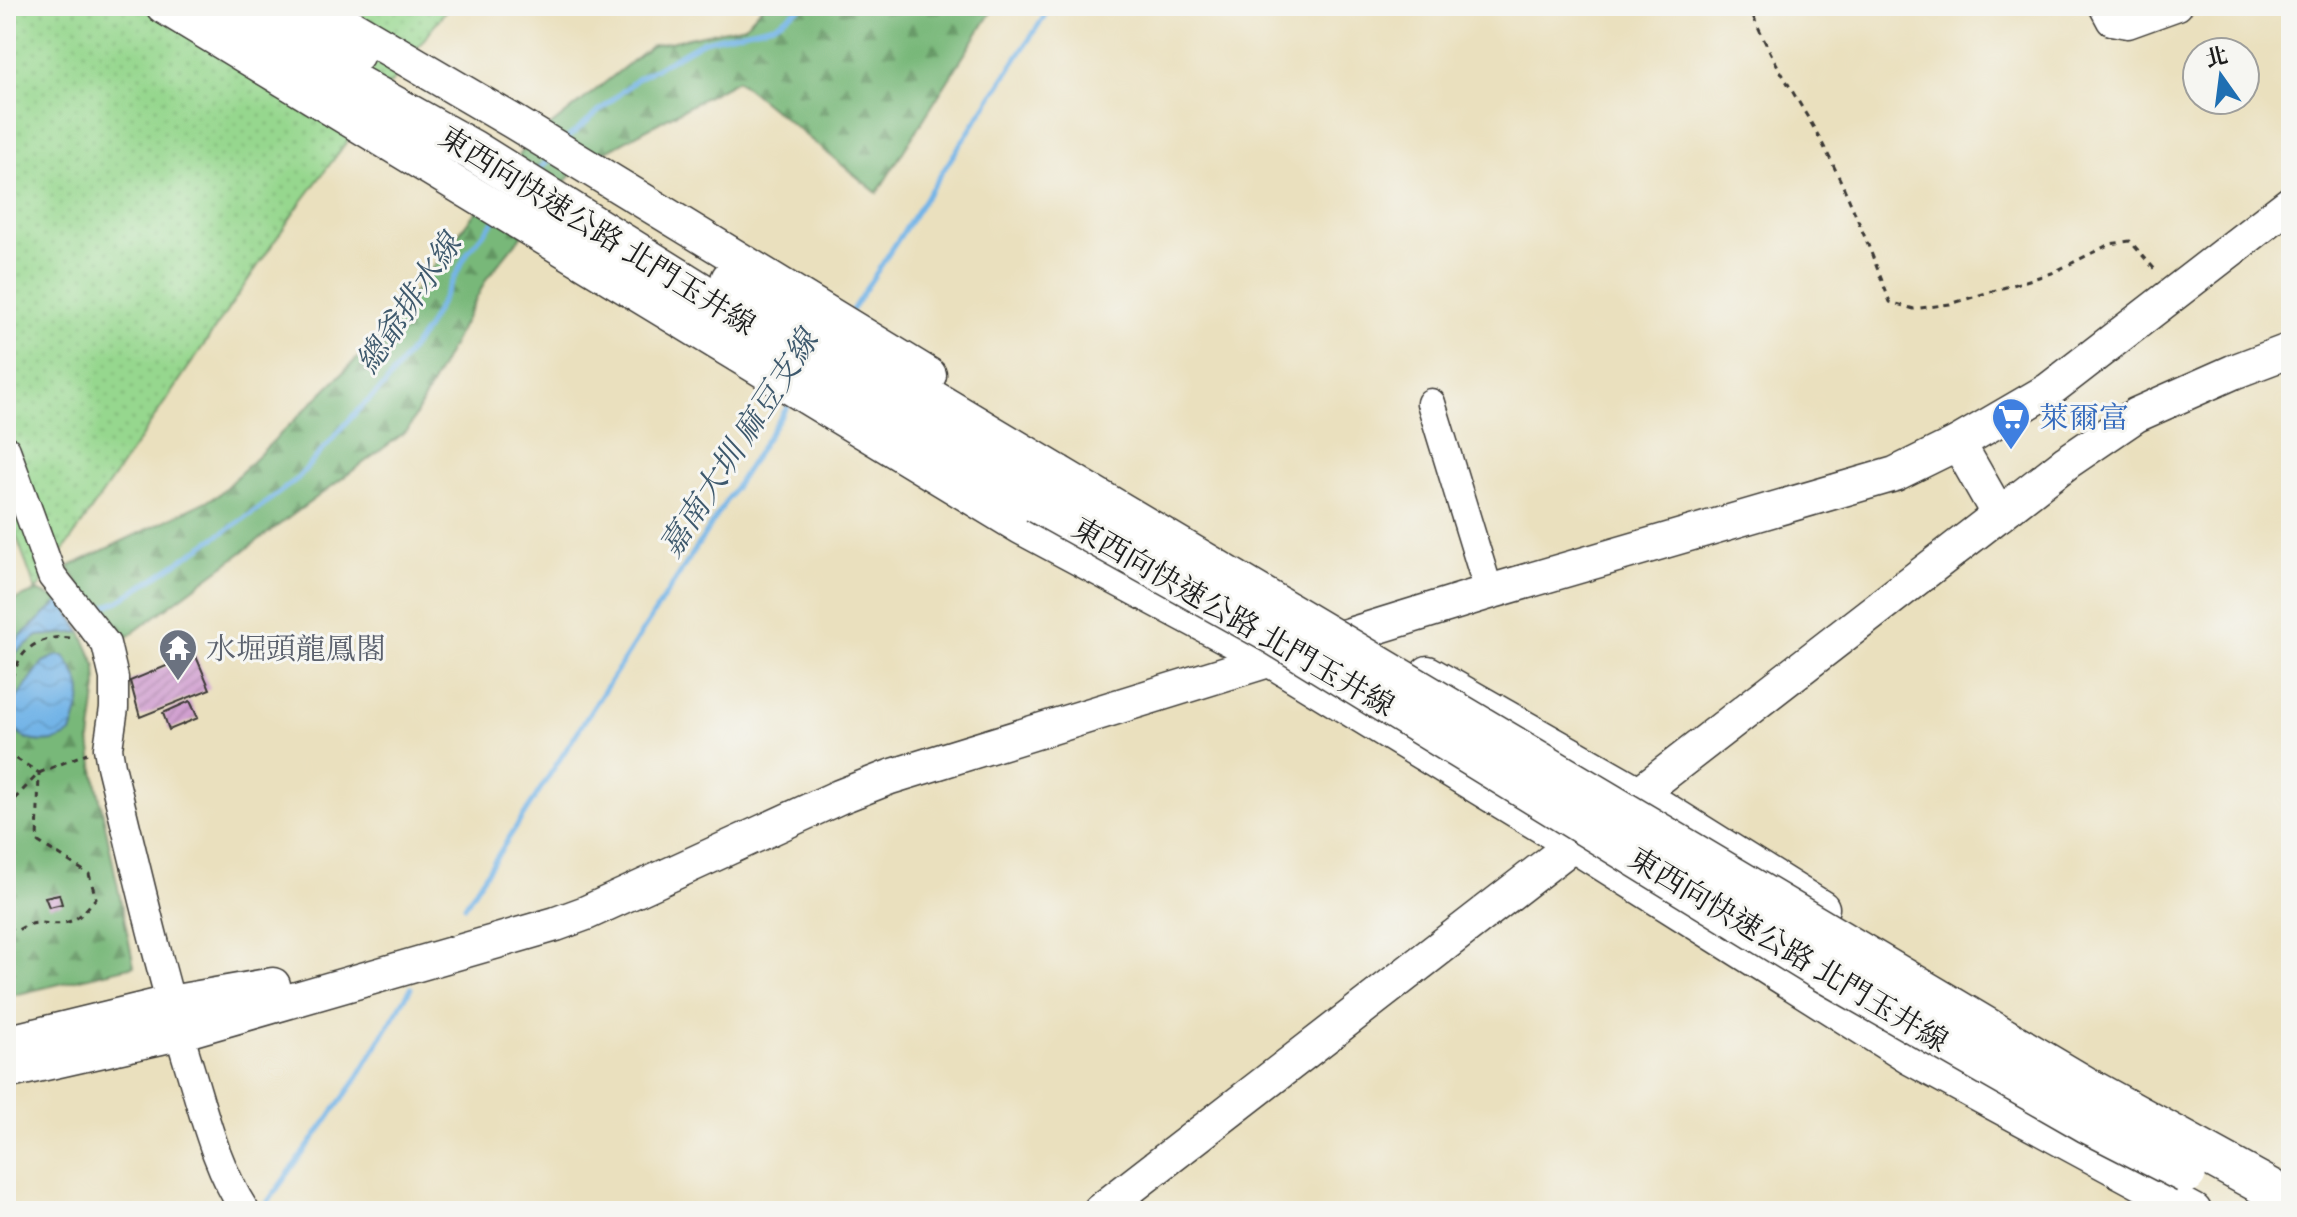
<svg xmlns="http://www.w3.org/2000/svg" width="2297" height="1217" font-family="'Gentium Book Plus','Noto Serif TC',serif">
  <defs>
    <pattern id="grass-dots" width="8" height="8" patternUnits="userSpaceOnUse" patternTransform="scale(2)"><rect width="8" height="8" fill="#96d78e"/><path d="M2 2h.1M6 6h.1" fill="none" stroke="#81b87a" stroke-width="1.8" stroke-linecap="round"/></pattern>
    <pattern id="forest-firs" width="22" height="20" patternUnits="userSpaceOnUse" patternTransform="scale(2)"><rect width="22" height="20" fill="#78b879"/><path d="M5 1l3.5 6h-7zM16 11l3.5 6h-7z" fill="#629562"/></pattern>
    <pattern id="water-waves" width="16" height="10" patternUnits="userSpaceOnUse" patternTransform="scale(2)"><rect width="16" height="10" fill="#72b4e7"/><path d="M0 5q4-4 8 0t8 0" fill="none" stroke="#629ac6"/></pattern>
    <pattern id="building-hatch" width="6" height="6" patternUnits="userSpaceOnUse" patternTransform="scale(2)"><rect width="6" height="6" fill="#d1a0d0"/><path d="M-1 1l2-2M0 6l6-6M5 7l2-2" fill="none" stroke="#b389b2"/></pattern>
  </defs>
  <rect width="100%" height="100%" fill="#f6f6f2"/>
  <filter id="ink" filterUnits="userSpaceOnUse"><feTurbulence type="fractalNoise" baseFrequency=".0125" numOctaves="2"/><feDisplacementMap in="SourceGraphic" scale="16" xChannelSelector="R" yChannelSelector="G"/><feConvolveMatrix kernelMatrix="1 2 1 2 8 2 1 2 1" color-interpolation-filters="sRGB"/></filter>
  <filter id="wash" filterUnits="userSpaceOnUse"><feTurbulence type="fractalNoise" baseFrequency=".006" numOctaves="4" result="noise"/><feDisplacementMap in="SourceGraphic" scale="32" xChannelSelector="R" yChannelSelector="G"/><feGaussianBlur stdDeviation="1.8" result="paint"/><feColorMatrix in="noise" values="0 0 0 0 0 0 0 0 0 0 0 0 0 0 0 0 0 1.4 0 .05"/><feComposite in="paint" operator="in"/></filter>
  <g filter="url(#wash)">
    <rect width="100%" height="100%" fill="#eae0be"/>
    <path fill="url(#grass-dots)" stroke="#597a55" stroke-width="2" d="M6,6H449L300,204L36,591L6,506Z"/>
    <g fill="url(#forest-firs)" stroke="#4a6a4a" stroke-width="2">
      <path d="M763,6H995L877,193L737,80L577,167L487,278L408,430L116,645L68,567L217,496L379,337L528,144L651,46L745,26Z"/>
      <path d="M36,591L61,600L81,632L96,666L97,687L90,740L93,765L134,966L6,997V603Z"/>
    </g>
    <g fill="url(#water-waves)" stroke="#476882" stroke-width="2">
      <path d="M61,600L81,632L38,636L15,653L6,664V643L15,641Z"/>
      <path d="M56,656H64C88,691 83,694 71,733C57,744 29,746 16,731C11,725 12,713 11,706L43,662Z"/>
    </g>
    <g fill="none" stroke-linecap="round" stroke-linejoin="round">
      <g stroke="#72b4e7" stroke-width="5">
        <path d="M565,140L637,79L704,41L774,25L804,6"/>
        <path d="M536,173L551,157"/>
        <path d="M850,313L1051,6"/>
        <path d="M91,612L119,601L251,514L297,479L358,410L384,386L427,328L468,252L495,220"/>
        <path d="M465,906L791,401"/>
        <path d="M261,1211L354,1083L411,988"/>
      </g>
    </g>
    <g id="blocks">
      <g fill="url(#building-hatch)">
        <path d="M195,654L210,689L140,717L130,681Z"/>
        <path d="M190,701L198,718L169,730L163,713Z"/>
        <path d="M59,894L62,904L49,907L45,897Z"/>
      </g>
    </g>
  </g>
  <g filter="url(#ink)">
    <use href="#blocks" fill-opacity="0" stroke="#3b3934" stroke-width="2"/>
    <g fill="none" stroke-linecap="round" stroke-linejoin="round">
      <defs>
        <g id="minor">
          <path d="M2103,6L2111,21L2128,24L2178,6"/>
          <path d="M1431,403L1489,592"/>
          <path d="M6,450L52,576L106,644L114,678V708L108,748L111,766C136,867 159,969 190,1069C205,1118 217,1168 245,1211"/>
        </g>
        <g id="major">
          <path d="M163,6L1021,527L1272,661L1575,846L1911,1058L2194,1211"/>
          <path d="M316,6L514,122L929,375"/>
          <path d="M1958,443L1999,515"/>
          <path d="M1428,673L1640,794L1822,908"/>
          <path d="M6,1043L170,1003L273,985"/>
          <path d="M6,1072L179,1033L556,924L586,913L839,797L890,777L1489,592L1895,474L1958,443L2049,390L2291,203"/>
          <path d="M1100,1211L2067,462L2136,415L2233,372L2291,350"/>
        </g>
        <g id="highway">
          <path d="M215,6L472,150L1036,502"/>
          <path d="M275,6L354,53"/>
          <path d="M731,280L1057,475"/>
        </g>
      </defs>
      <use href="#minor" stroke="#3b3934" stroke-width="31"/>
      <use href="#major" stroke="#3b3934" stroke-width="37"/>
      <use href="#highway" stroke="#3b3934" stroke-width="43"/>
      <g stroke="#3b3934" stroke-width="3" stroke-dasharray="6 6" stroke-linecap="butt">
        <path d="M1749,6C1767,53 1795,94 1819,137C1847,190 1869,246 1890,302L1914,309L1950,304L2052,273L2110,244L2130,241L2158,273"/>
        <path d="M6,688C12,679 15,668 20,659C30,642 52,635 70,638"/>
        <path d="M6,752L39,773L37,841L89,874L96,898C89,906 80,918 71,921C51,929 39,916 18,930L6,929"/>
        <path d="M6,808L39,773L87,753"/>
      </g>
      <use href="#minor" stroke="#fff" stroke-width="28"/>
      <use href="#major" stroke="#fff" stroke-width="34"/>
      <use href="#highway" stroke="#fff" stroke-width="40"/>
      <defs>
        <g id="highway-bridge">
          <path d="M1057,475L2084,1086L2291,1200"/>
          <path d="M1036,502L1275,635L1824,972L2088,1123L2186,1173"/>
        </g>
      </defs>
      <use href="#highway-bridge" stroke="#3b3934" stroke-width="43" stroke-linecap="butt"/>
      <use href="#highway-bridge" stroke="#fff" stroke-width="40"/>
    </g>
  </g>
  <defs>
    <symbol id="supermarket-pin" viewBox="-11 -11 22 30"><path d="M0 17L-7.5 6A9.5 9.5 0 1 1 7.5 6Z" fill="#3f7fe0" stroke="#f6f6f2"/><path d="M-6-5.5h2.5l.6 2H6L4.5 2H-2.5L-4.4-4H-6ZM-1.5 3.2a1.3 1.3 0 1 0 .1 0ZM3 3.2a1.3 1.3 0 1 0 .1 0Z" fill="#fff"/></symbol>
    <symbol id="temple-pin" viewBox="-11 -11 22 30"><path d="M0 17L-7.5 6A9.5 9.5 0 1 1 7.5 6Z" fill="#6b7280" stroke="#f6f6f2"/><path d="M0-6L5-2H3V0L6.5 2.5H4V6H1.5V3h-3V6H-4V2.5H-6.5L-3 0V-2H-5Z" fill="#fff"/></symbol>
  </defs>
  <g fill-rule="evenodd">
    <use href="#supermarket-pin" x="1989" y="395" width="44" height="60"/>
    <use href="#temple-pin" x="156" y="626" width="44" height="60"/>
  </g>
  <g text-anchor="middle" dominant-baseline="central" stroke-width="6" stroke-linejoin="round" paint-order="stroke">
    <g font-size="30" fill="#1c1c1c" stroke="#f6f6f2">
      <text transform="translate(598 230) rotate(32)">東西向快速公路 北門玉井線</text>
      <text transform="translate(1234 616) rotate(30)">東西向快速公路 北門玉井線</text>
      <text transform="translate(1789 949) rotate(31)">東西向快速公路 北門玉井線</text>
    </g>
    <g font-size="30" fill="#366cbe" stroke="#f6f6f2" text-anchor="start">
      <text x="2039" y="417">萊爾富</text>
    </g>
    <g font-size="30" fill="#5b616d" stroke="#f6f6f2" text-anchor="start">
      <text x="206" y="648">水堀頭龍鳳閣</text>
    </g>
    <g font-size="32" font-style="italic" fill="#3e596d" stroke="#f6f6f2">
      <text transform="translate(408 303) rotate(-56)">總爺排水線</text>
      <text transform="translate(738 443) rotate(-57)">嘉南大圳 麻豆支線</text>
    </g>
  </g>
  <rect width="2297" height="1217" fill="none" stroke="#f6f6f2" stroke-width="32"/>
  <g transform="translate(2221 76) rotate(346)"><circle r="38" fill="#f6f6f2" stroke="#9f9f9c" stroke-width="2"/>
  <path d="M0-6L14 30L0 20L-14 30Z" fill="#1f6fb2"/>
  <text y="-12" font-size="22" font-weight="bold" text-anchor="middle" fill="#1c1c1c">北</text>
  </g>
</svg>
